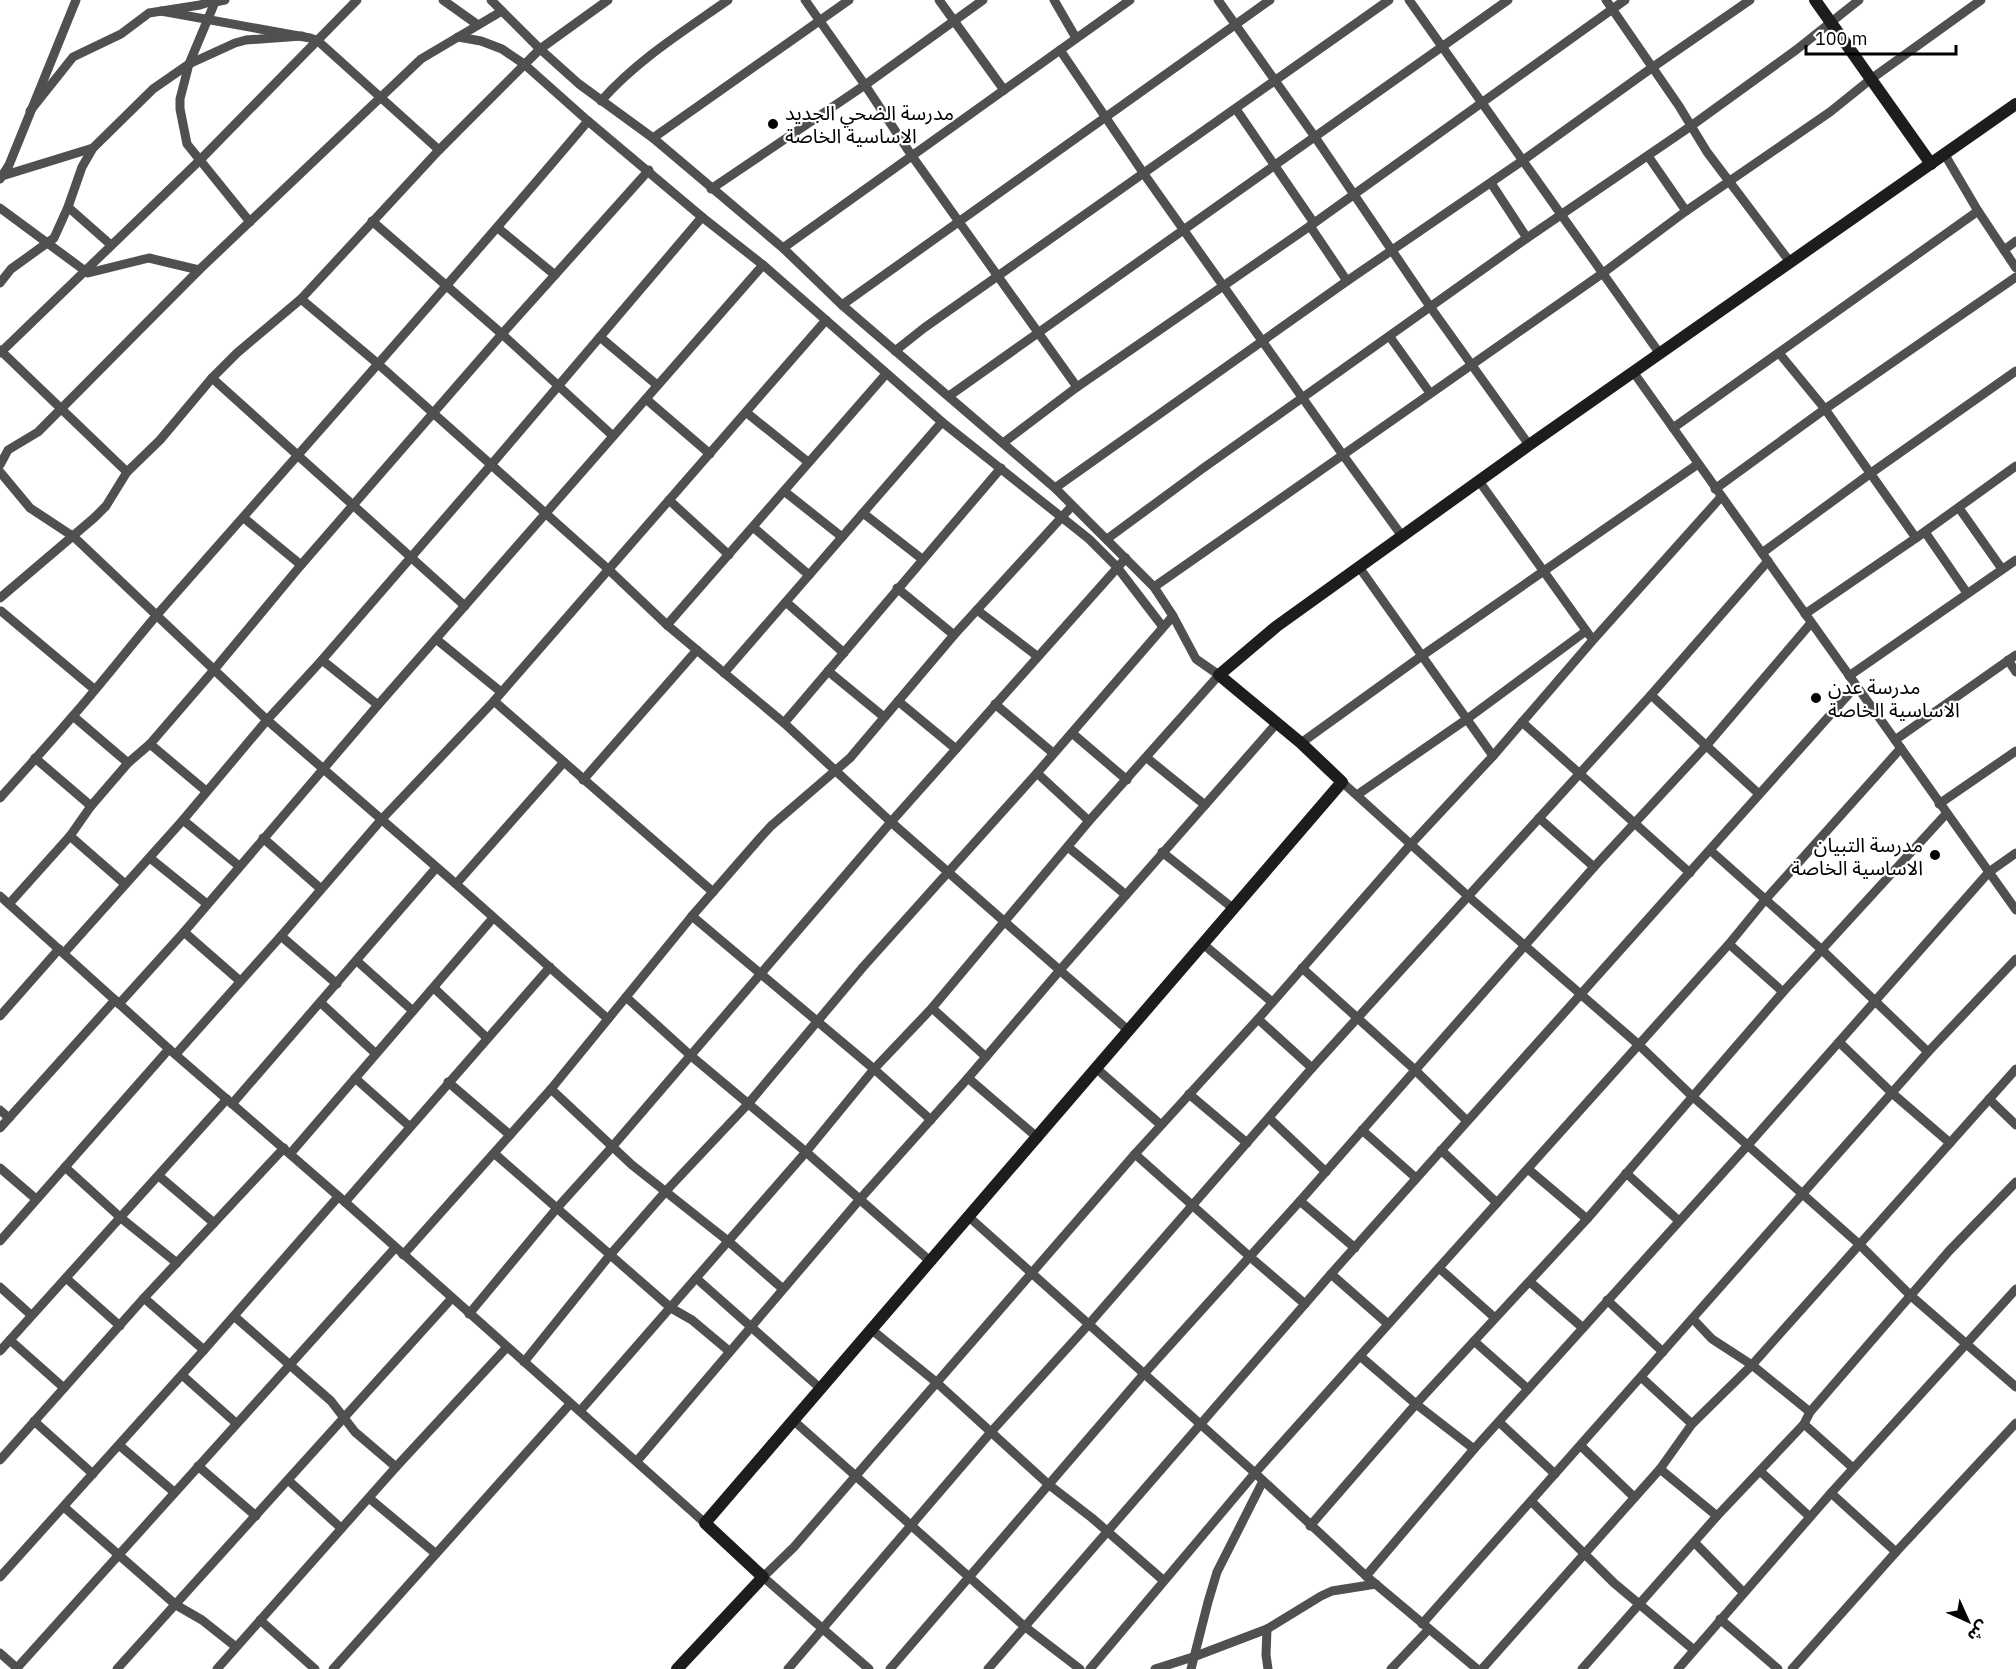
<svg xmlns="http://www.w3.org/2000/svg" width="2016" height="1669" font-family="'IBM Plex Sans','Noto Sans Arabic',sans-serif">
  <rect width="100%" height="100%" fill="#fff"/>
  <g fill="none" stroke-linecap="round" stroke-linejoin="round">
    <g stroke="#505050" stroke-width="9">
      <path d="M225,0L215,2L189,64L180,99V109L187,144L250,222"/>
      <path d="M443,0L478,25"/>
      <path d="M491,0L540,49L579,84L653,138L783,248L842,305L1055,488L1154,587L1173,616L1196,659L1219,675L1089,821L932,1008L874,1069L806,1152L580,1411"/>
      <path d="M805,0L865,85L912,156L1077,387"/>
      <path d="M939,0L1004,90"/>
      <path d="M1054,0L1076,38"/>
      <path d="M1218,0L1315,137L1431,308L1529,445"/>
      <path d="M1409,0L1660,354"/>
      <path d="M1606,0L1679,106L1707,152L1790,262"/>
      <path d="M161,11L310,38L318,41L439,150"/>
      <path d="M458,37L481,41L502,49L524,64L588,121L702,217L763,265L942,422L1089,539L1117,567L1163,627"/>
      <path d="M1060,50L1144,174L1343,455L1402,536"/>
      <path d="M601,101C637,60 684,31 728,0"/>
      <path d="M1236,109L1314,223"/>
      <path d="M30,111L73,57L121,34L149,13L200,5L216,0"/>
      <path d="M653,138L849,0"/>
      <path d="M1945,155L1978,211L2016,268"/>
      <path d="M1648,156L1686,211"/>
      <path d="M2,176L93,148"/>
      <path d="M0,179L9,165L76,0"/>
      <path d="M1491,183L1527,238"/>
      <path d="M711,189L865,85L983,0"/>
      <path d="M68,207L111,245"/>
      <path d="M0,208L88,273L149,258L199,270"/>
      <path d="M372,221L502,334L613,436"/>
      <path d="M1310,226L1347,281"/>
      <path d="M498,228L555,275"/>
      <path d="M783,248L1130,0"/>
      <path d="M2004,250L2016,241"/>
      <path d="M0,283L11,269L54,238L68,207L82,167L93,148L153,89L189,64L235,43L246,40L302,36"/>
      <path d="M301,299L377,363L608,569L667,625L784,723L891,822L1129,1031"/>
      <path d="M842,305L1270,0"/>
      <path d="M600,337L657,385"/>
      <path d="M1390,337L1430,393"/>
      <path d="M0,350L127,472"/>
      <path d="M895,351L924,328L1389,0"/>
      <path d="M0,353L200,160L357,0"/>
      <path d="M1779,353L1825,409L1916,538"/>
      <path d="M1634,373L2016,910"/>
      <path d="M212,378L465,606"/>
      <path d="M949,396L1508,0"/>
      <path d="M646,399L710,454"/>
      <path d="M747,413L808,462"/>
      <path d="M1673,428L1978,211"/>
      <path d="M1003,443L1077,387L1310,226L1625,0"/>
      <path d="M0,465L8,450L38,432L199,270L421,59L502,11"/>
      <path d="M0,472L30,508L74,537L267,720L456,884L608,1019"/>
      <path d="M1479,481L1590,636"/>
      <path d="M1055,488L1347,281L1522,161L1653,67L1750,0"/>
      <path d="M1715,489L1825,409L2016,277"/>
      <path d="M784,491L842,537"/>
      <path d="M669,500L729,555"/>
      <path d="M1959,508L2002,569"/>
      <path d="M863,513L922,559"/>
      <path d="M244,518L301,565"/>
      <path d="M753,527L809,575"/>
      <path d="M1925,532L1967,593"/>
      <path d="M1107,539L1202,469L1527,238L1691,126L1796,50L1859,0"/>
      <path d="M1762,553L1871,473L2016,371"/>
      <path d="M1359,567L1493,756"/>
      <path d="M1154,587L1603,273L1686,211L1830,112L1871,79L1981,0"/>
      <path d="M897,588L954,635"/>
      <path d="M0,598L94,518L106,506L127,472L160,440L212,378L237,353L301,299L439,150L540,49L608,0"/>
      <path d="M786,602L844,653"/>
      <path d="M977,610L1037,656"/>
      <path d="M1,611L94,689"/>
      <path d="M1805,614L1916,538L2016,466"/>
      <path d="M667,625L886,374"/>
      <path d="M436,639L501,692"/>
      <path d="M322,660L378,705"/>
      <path d="M2008,660L2016,672"/>
      <path d="M828,671L884,717"/>
      <path d="M724,673L942,422"/>
      <path d="M1849,676L2016,560"/>
      <path d="M1651,695L1759,794"/>
      <path d="M494,701L713,892"/>
      <path d="M898,701L956,749"/>
      <path d="M995,704L1053,753"/>
      <path d="M73,716L128,763"/>
      <path d="M1522,722L1690,873"/>
      <path d="M784,723L1001,468"/>
      <path d="M1072,733L1127,780"/>
      <path d="M1895,740L2016,655"/>
      <path d="M1301,743L1423,655L1698,464"/>
      <path d="M150,744L206,791"/>
      <path d="M35,758L91,806"/>
      <path d="M1147,758L1205,805"/>
      <path d="M1037,773L1089,821"/>
      <path d="M583,780L697,650"/>
      <path d="M1342,782L1469,897L1639,1045L1692,1096L1860,1245L1910,1295L2016,1387"/>
      <path d="M1357,795L1467,719L1586,631"/>
      <path d="M0,798C24,771 49,744 72,717C101,684 128,649 156,616C301,451 447,288 588,121"/>
      <path d="M1939,804L2016,751"/>
      <path d="M1539,818L1594,867"/>
      <path d="M183,820L239,866"/>
      <path d="M70,836L125,884"/>
      <path d="M263,838L321,889"/>
      <path d="M1068,847L1126,895"/>
      <path d="M1710,850L1821,949L1928,1052"/>
      <path d="M1162,852L1234,909"/>
      <path d="M150,858L207,904"/>
      <path d="M456,884L564,762"/>
      <path d="M0,896L169,1049L345,1202L705,1523"/>
      <path d="M9,904L70,836L91,806L128,763L150,744L213,671L301,565L502,334L649,170"/>
      <path d="M692,916L874,1069L931,1120"/>
      <path d="M184,932L240,981"/>
      <path d="M281,936L337,984"/>
      <path d="M1203,944L1272,1002"/>
      <path d="M1729,944L1783,992"/>
      <path d="M64,953L183,820L267,720L322,660L491,465L702,217"/>
      <path d="M357,961L413,1011"/>
      <path d="M1302,968L1414,1069L1467,1121"/>
      <path d="M434,988L487,1038"/>
      <path d="M626,997L690,1055L806,1152L931,1262"/>
      <path d="M321,1003L375,1053"/>
      <path d="M119,1004L184,932L378,705L763,265"/>
      <path d="M932,1008L986,1057"/>
      <path d="M0,1016L59,949"/>
      <path d="M1258,1019L1312,1068"/>
      <path d="M1839,1042L1892,1093L1950,1143"/>
      <path d="M176,1054L281,936L381,820L494,701L826,320"/>
      <path d="M1097,1069L1161,1125"/>
      <path d="M355,1078L409,1126"/>
      <path d="M968,1078L1038,1138"/>
      <path d="M448,1082L510,1135"/>
      <path d="M551,1089L632,1165L728,1241L783,1289"/>
      <path d="M1189,1094L1247,1143"/>
      <path d="M1989,1099L2016,1125"/>
      <path d="M232,1104L436,868"/>
      <path d="M0,1110L9,1118"/>
      <path d="M1269,1118L1326,1172"/>
      <path d="M0,1128L115,1000"/>
      <path d="M1362,1130L1416,1178"/>
      <path d="M1441,1150L1497,1203"/>
      <path d="M290,1154L493,918"/>
      <path d="M495,1154L671,1308L692,1320L729,1351"/>
      <path d="M1135,1154L1249,1256L1305,1304"/>
      <path d="M65,1167L121,1218L177,1263"/>
      <path d="M0,1168L36,1199"/>
      <path d="M1528,1169L1587,1219"/>
      <path d="M1626,1173L1679,1221"/>
      <path d="M159,1176L214,1223"/>
      <path d="M1300,1201L1355,1248"/>
      <path d="M345,1202L550,967"/>
      <path d="M969,1217L1255,1473L1366,1576L1477,1669"/>
      <path d="M0,1241L169,1049"/>
      <path d="M403,1255L551,1089L692,916L760,838L771,826L850,758L954,635L1072,506"/>
      <path d="M1439,1268L1495,1318"/>
      <path d="M1331,1274L1388,1324"/>
      <path d="M66,1278L120,1326"/>
      <path d="M696,1278L821,1389"/>
      <path d="M1530,1282L1583,1328"/>
      <path d="M0,1287L31,1315"/>
      <path d="M144,1298L204,1350"/>
      <path d="M1607,1300L1663,1352"/>
      <path d="M469,1314L557,1208L612,1147L891,822L1126,558"/>
      <path d="M234,1316L331,1401L355,1432L396,1467"/>
      <path d="M1693,1319L1712,1339L1752,1365L1810,1412"/>
      <path d="M872,1330L936,1382L1048,1484L1092,1518L1163,1580"/>
      <path d="M10,1340L64,1388"/>
      <path d="M1474,1341L1528,1389"/>
      <path d="M0,1351L227,1099"/>
      <path d="M1360,1356L1416,1404L1474,1449"/>
      <path d="M524,1362L610,1255L666,1191L748,1104L863,967L1037,773L1173,616"/>
      <path d="M182,1375L236,1423"/>
      <path d="M1641,1377L1692,1424"/>
      <path d="M34,1421L93,1474"/>
      <path d="M794,1421L1024,1626L1080,1669"/>
      <path d="M1499,1422L1555,1474"/>
      <path d="M1804,1424L1853,1468"/>
      <path d="M119,1445L174,1492"/>
      <path d="M1581,1446L1634,1497"/>
      <path d="M0,1460L144,1298L284,1148"/>
      <path d="M637,1461L860,1199L968,1078L1060,970L1277,723"/>
      <path d="M198,1466L256,1516"/>
      <path d="M1660,1469L1717,1516"/>
      <path d="M1761,1472L1810,1517"/>
      <path d="M288,1480L341,1528"/>
      <path d="M1831,1493L1896,1552"/>
      <path d="M369,1498L435,1553"/>
      <path d="M1532,1502L1614,1583L1694,1650"/>
      <path d="M64,1507L176,1605L202,1620L236,1647"/>
      <path d="M1310,1526L1416,1404L1587,1219L1783,992L1946,814"/>
      <path d="M1695,1543L1743,1592"/>
      <path d="M1366,1576L1474,1449L1748,1145L1989,872L2016,853"/>
      <path d="M0,1577L204,1350L338,1197"/>
      <path d="M1720,1619L1778,1669"/>
      <path d="M260,1620L315,1669"/>
      <path d="M1422,1624L1928,1052L2016,959"/>
      <path d="M1267,1629L1266,1655L1268,1669"/>
      <path d="M0,1653L18,1669"/>
      <path d="M17,1668L395,1248"/>
      <path d="M117,1669L452,1298"/>
      <path d="M217,1669L396,1467L507,1347"/>
      <path d="M333,1669L570,1404"/>
      <path d="M788,1669L991,1432L1089,1324L1312,1068L1651,695L1768,561"/>
      <path d="M869,1669L763,1577L794,1547L1135,1154L1258,1019L1411,844L1493,756L1593,640L1721,497"/>
      <path d="M890,1669L1143,1375L1300,1201L1594,867L1706,746L1811,623"/>
      <path d="M988,1669L1331,1274L1856,686"/>
      <path d="M1090,1669L1255,1473L1729,944L1765,900L1901,748"/>
      <path d="M1155,1669L1196,1656L1267,1629L1321,1596L1332,1591L1376,1584"/>
      <path d="M1191,1669L1208,1602L1217,1572L1263,1481"/>
      <path d="M1391,1669L1429,1629"/>
      <path d="M1482,1669L1660,1469L1692,1424L1752,1365L2016,1069"/>
      <path d="M1582,1669L1717,1516L1804,1424L1810,1412L1949,1251L2016,1182"/>
      <path d="M1678,1669L1831,1493L2016,1289"/>
      <path d="M1792,1669L1896,1552L2016,1423"/>
    </g>
    <g stroke="#1d1d1d" stroke-width="12">
      <path d="M1815,0L1931,164"/>
      <path d="M677,1669L763,1577L705,1523L1342,782L1301,743L1219,675L1277,626L1529,445L2016,104"/>
    </g>
  </g>
  <g fill="#000" stroke="#fff" stroke-width="2">
    <circle cx="773" cy="124" r="6"/>
    <circle cx="1816" cy="698" r="6"/>
    <circle cx="1935" cy="855" r="6"/>
  </g>
  <g text-anchor="middle" dominant-baseline="central" stroke-width="4.5" stroke-linejoin="round" paint-order="stroke">
    <g font-size="20" fill="#000" stroke="#fff" text-anchor="start">
      <text x="785" y="112">مدرسة الضحي الجديد<tspan x="785" dy="23">الاساسية الخاصة</tspan></text>
      <text x="1828" y="686">مدرسة عدن<tspan x="1828" dy="23">الاساسية الخاصة</tspan></text>
      <text x="1923" y="844" text-anchor="end">مدرسة التبيان<tspan x="1923" dy="23">الاساسية الخاصة</tspan></text>
    </g>
  </g>
  <g transform="translate(1968 1621) rotate(135)" stroke="#ffffff" stroke-width="4.5" paint-order="stroke">
  <path d="M0-4.5L10 22L0 15L-10 22Z" fill="#000000"/>
  <text y="-9" font-size="16" font-weight="bold" text-anchor="middle" fill="#000000">ش</text>
  </g>
  <path d="M1806 45v9h150v-9" fill="none" stroke="#000000" stroke-width="3"/>
  <text x="1815" y="45" font-size="18" fill="#000000" stroke="#ffffff" stroke-width="4.5" paint-order="stroke">100 m</text>
</svg>
